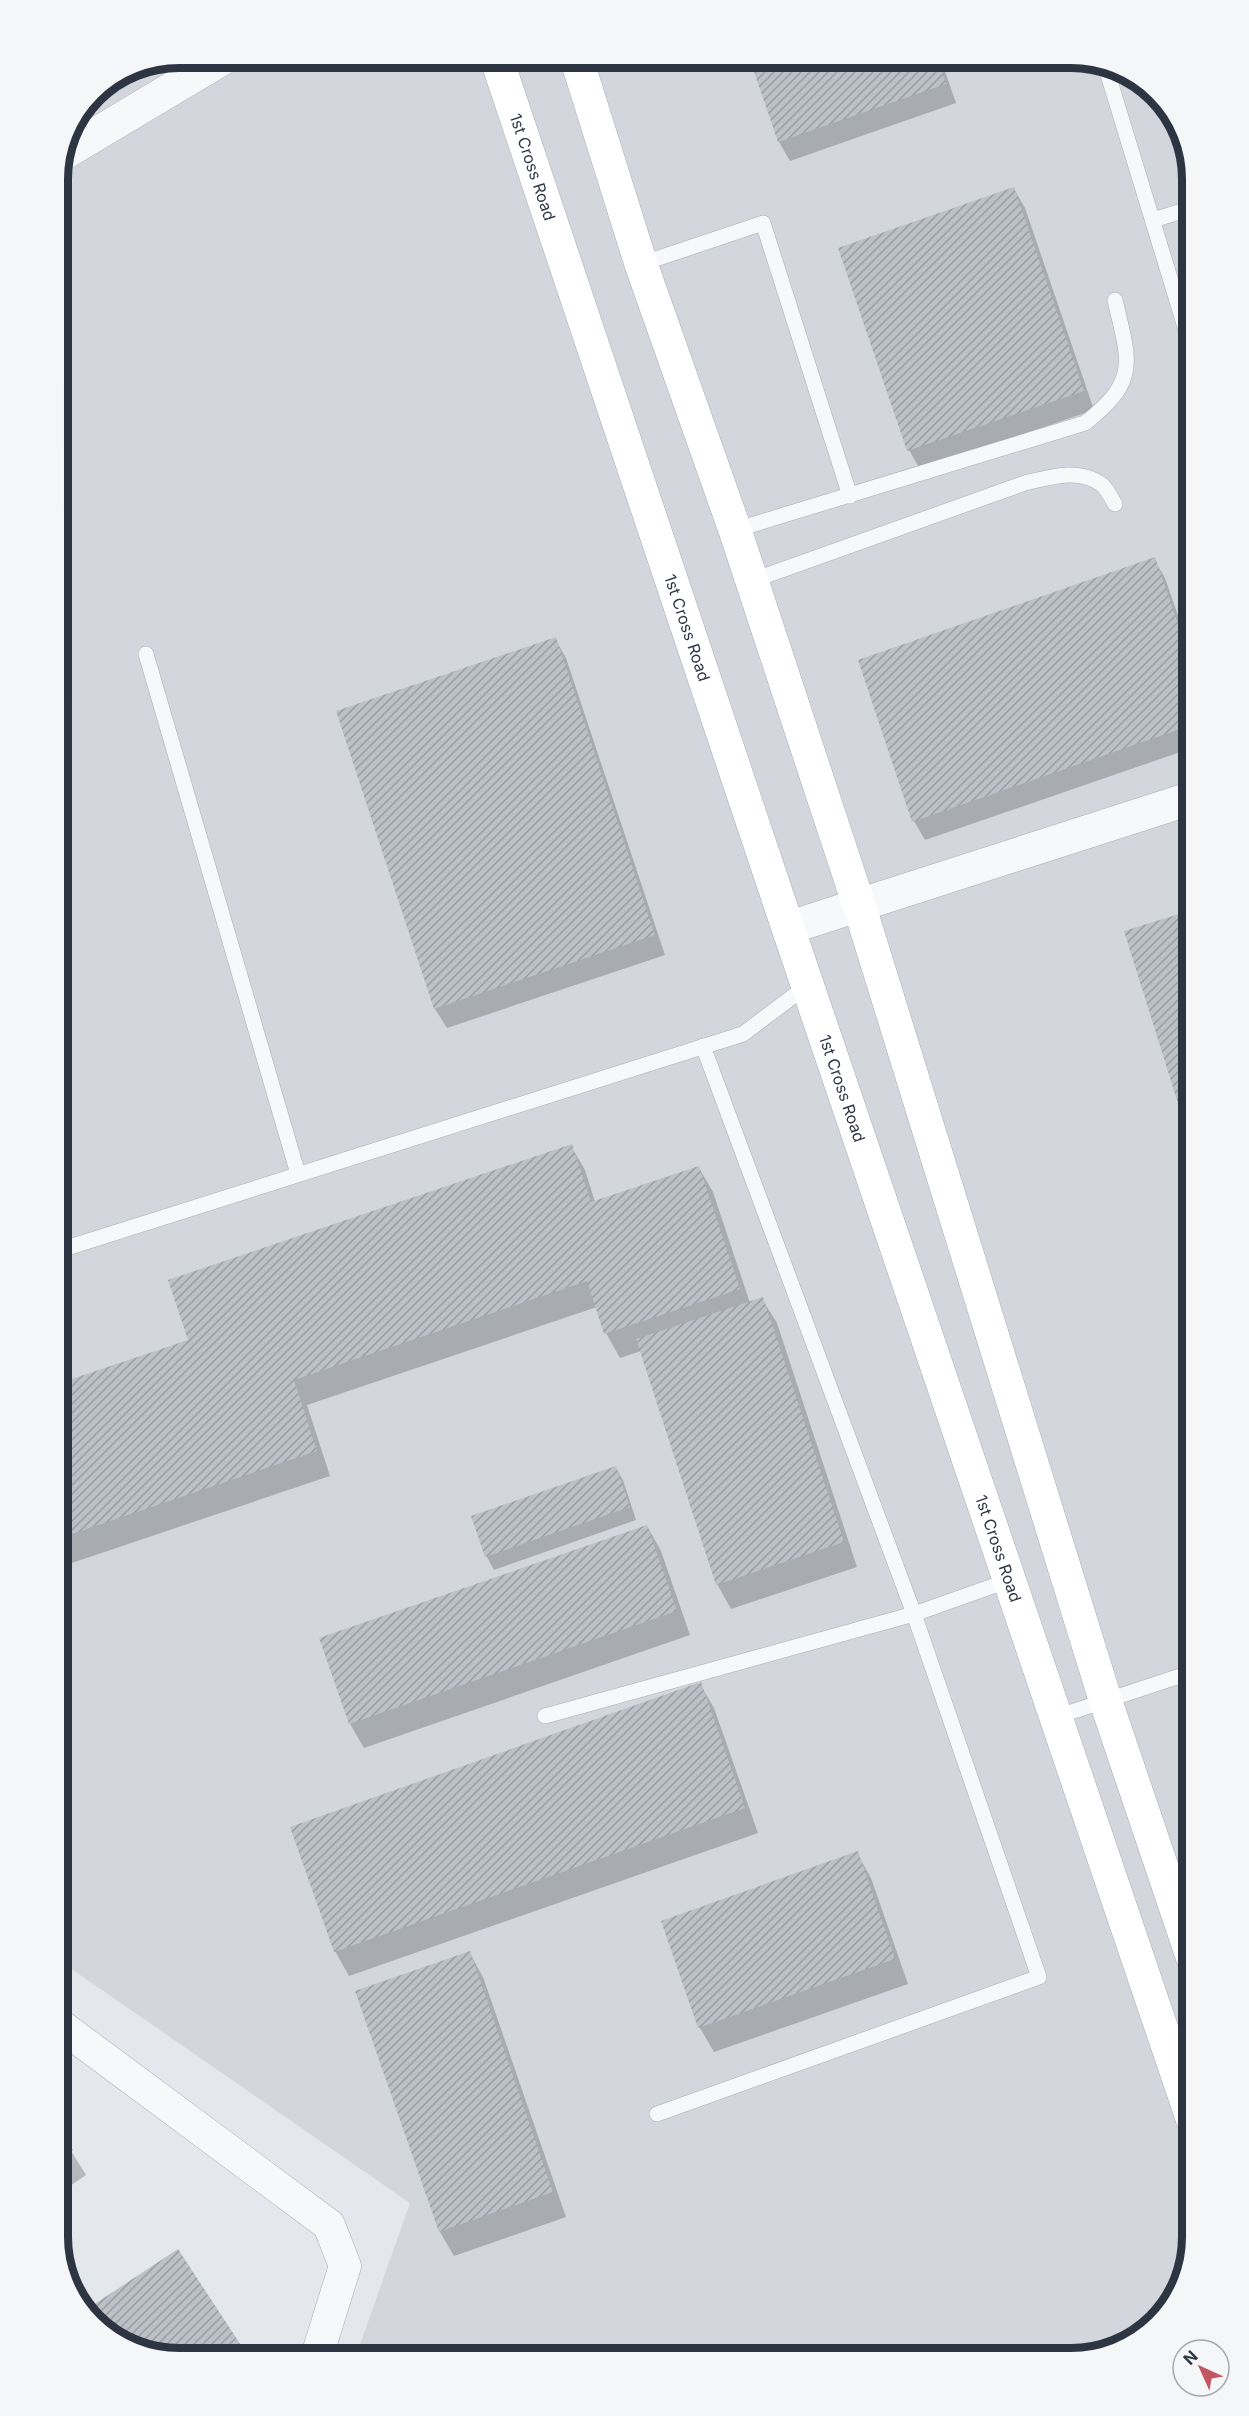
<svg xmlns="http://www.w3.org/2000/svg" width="1249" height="2416" font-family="Inter,sans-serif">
  <defs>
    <pattern id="building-hatch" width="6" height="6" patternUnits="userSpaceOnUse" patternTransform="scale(1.5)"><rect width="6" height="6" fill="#bcc0c7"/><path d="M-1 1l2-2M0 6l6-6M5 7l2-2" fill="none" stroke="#999da3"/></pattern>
  </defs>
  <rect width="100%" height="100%" fill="#e4e7eb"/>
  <path fill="#d3d6dc" d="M179,57H1078L1144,82L1183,133L1192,179V2237L1171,2305L1116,2350L1070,2359H355L410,2203L57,1959V171L66,132L93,92L133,66Z"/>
  <g fill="#0003">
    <path d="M751,57H940L956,103L790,161L779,142Z"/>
    <path d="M1166,110L1183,133L1192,187L1191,185Z"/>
    <path d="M1014,189L1025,208L1094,410L920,469L909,450Z"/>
    <path d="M1154,559L1165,578L1192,656V748L925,840L914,821Z"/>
    <path d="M555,639L566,658L665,955L447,1028L435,1009L338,712Z"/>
    <path d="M571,1146L585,1170L595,1202L699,1168L713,1192L750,1303L762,1299L777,1323L857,1567L731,1609L717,1584L641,1351L620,1358L606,1333L597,1307L307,1405L330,1476L57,1568V1386L190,1341Z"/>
    <path d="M616,1468L623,1480L636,1520L494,1570L487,1557L473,1516Z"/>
    <path d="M647,1526L661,1551L690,1635L364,1748L350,1724L321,1639Z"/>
    <path d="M700,1684L714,1708L758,1833L349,1976L335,1951Z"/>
    <path d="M857,1853L871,1878L908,1984L714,2052L700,2028L663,1922Z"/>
    <path d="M469,1952L483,1977L566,2217L454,2256L440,2232L357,1992Z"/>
    <path d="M57,2128L86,2175L57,2195Z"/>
  </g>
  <g fill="url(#building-hatch)">
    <path d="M749,57H937L946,84L778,142Z"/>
    <path d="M1163,107L1183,133L1192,184L1189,185Z"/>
    <path d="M1014,187L1084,391L907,451L838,248Z"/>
    <path d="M1155,557L1192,665V725L912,822L858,660Z"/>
    <path d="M556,637L655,935L434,1009L336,711Z"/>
    <path d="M1192,910V1145H1191L1124,931Z"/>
    <path d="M572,1144L591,1202L699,1166L740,1289L604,1334L587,1281L294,1380L317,1451L57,1539V1384L188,1340L168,1280Z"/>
    <path d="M763,1297L844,1542L716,1585L636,1339Z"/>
    <path d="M616,1466L630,1507L485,1557L471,1516Z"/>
    <path d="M647,1525L677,1611L349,1724L319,1638Z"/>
    <path d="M701,1682L745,1808L334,1952L290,1827Z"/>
    <path d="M858,1851L895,1959L698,2028L661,1921Z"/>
    <path d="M470,1951L553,2192L439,2232L355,1991Z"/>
    <path d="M57,2125L73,2150L57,2161Z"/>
    <path d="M178,2249L250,2359H171L111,2338L87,2309Z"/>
  </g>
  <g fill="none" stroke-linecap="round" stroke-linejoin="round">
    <defs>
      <g id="service">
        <path d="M1106,68L1192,350"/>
        <path d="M1153,220L1192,208"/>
        <path d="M641,264L763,223L850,496"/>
        <path d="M735,530L1085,423C1140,380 1129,361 1115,300"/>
        <path d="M751,581L1025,483C1051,477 1078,468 1101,484C1107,488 1111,498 1115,504"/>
        <path d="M146,654L298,1174"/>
        <path d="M703,1046L914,1614L1010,1580"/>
        <path d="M57,1251L743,1034L808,985"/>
        <path d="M545,1716L914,1614L1039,1977L657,2114"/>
        <path d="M1056,1717L1192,1672"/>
      </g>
      <path id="minor" d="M57,2023L329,2225L345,2266L316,2359"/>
      <g id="tertiary">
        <path d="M61,155L225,57"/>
        <path d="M788,928L1192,798"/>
      </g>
      <g id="secondary">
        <path id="s1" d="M496,57L788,928L1192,2118"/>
        <path d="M576,57L641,264L735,530L859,905L1106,1702L1192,1956"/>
      </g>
    </defs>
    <use href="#service" stroke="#a9aeb5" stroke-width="16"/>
    <use href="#minor" stroke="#a9aeb5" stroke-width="33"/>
    <use href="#tertiary" stroke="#a9aeb5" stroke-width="34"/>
    <use href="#secondary" stroke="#a9aeb5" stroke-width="34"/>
    <use href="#service" stroke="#f7f8f9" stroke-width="15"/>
    <use href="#minor" stroke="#f7f8f9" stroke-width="32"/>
    <use href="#tertiary" stroke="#f7f8f9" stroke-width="33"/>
    <use href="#secondary" stroke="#fff" stroke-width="33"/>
  </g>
  <g text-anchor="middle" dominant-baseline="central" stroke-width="4.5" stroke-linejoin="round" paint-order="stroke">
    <g font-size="16" fill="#2d3442" stroke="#f4f6f8">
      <text stroke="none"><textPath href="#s1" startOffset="116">1st Cross Road</textPath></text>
      <text stroke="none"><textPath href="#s1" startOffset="602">1st Cross Road</textPath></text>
      <text stroke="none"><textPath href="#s1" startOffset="1088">1st Cross Road</textPath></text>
      <text stroke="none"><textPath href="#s1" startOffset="1574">1st Cross Road</textPath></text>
    </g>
  </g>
  <path d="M0 0H1249V2416H0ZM179 68H1071A111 111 0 0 1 1182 179V2237A111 111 0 0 1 1071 2348H179A111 111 0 0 1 68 2237V179A111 111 0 0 1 179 68Z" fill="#f4f6f8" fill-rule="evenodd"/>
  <path fill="none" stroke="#2d3442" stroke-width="8" d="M179 68H1071A111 111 0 0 1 1182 179V2237A111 111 0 0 1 1071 2348H179A111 111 0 0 1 68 2237V179A111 111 0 0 1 179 68Z"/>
  <g transform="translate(1201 2368) rotate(315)"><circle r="28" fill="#f4f6f8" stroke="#a4a8af" stroke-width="1.5"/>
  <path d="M0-4.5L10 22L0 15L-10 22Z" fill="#c25762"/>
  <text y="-9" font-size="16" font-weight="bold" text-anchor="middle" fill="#2d3442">N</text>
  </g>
</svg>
